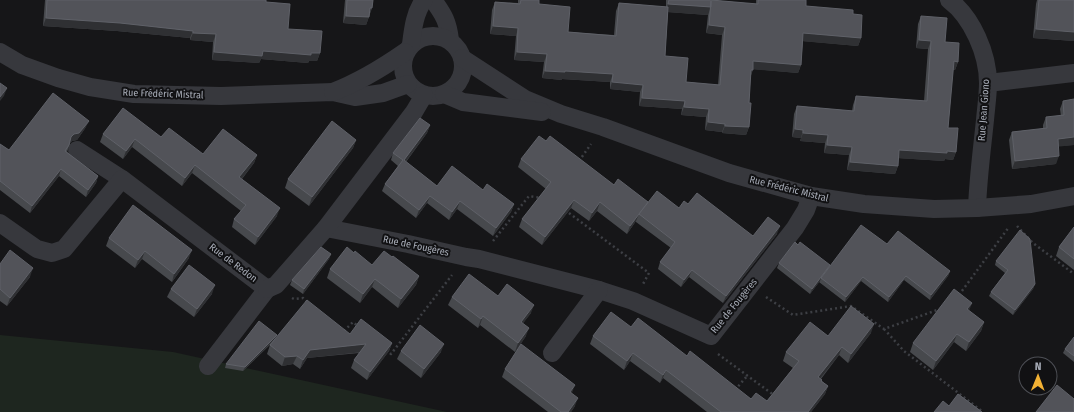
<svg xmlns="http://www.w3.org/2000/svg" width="1074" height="412" font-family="'Fira Sans Condensed',sans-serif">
  <rect width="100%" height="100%" fill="#161618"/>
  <path fill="#1e261f" d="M0,335L173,352L447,412H0Z"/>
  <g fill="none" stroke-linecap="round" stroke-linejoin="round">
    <g stroke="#3d3f44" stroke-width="2.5" stroke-dasharray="2 3" stroke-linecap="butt">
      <path d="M579,161L591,144"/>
      <path d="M565,210L649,273L643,284"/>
      <path d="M1017,226L1033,243L1074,274"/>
      <path d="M493,241L529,196L542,198"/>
      <path d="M959,295L1009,227"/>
      <path d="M766,297L793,315L851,306L884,329L940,309"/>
      <path d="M292,298L294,299L303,298L307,302"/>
      <path d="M884,329L904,351L983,412"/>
      <path d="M344,331L353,322L359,327"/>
      <path d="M386,350L391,354L452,275"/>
      <path d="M718,354L775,396"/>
      <path d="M735,390L748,375"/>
    </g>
    <g stroke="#37383d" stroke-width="18">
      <path d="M433,0C444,15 448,22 450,40"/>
      <path d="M949,0C972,17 988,54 988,83C988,95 986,108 985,120C982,149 978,179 977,208"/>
      <circle cx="433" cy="66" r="30"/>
      <path d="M411,44C413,28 415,12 424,0"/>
      <path d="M0,52L22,65L58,78L90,87L134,94L221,96L333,92L355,97L383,93L408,84"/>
      <path d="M462,58L525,99L561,114L603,127L729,173L811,196L864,204L934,209L977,208L1031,204L1074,196"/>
      <path d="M988,83L1074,73"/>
      <path d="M333,92C359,82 382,68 405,52"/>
      <path d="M444,94L463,102L542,112"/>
      <path d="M77,150L122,179"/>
      <path d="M0,223L37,249L52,253L64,249L122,179L267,289L208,366"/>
      <path d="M326,228L408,244L466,257L479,259L599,290L633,301L711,336L795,228L806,210L811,196"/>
      <path d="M267,289L276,285L326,228L414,112L424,95"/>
      <path d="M552,353L599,290"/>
    </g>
  </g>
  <g fill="#47494d" fill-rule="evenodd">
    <path d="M43,0H266V2L288,29L320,53L317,61H309L308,63L261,59L259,63L212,60L213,42L190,40V38L117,31L43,26L45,0Z"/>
    <path d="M345,0H373L372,8L366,25L343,23Z"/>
    <path d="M518,0H539V4L568,32L614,35L616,11L619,3L666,7V0H711L756,4V0H806V6L853,14L861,38L858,46L803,41L801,65L798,73L753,69L750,78L749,103V127L746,135L722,133V132L705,130L706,117L681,115L682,109L639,106L640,92L610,89V82L562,79V80L542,78L544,62L514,60L516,36L490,34L492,10L495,2L518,3ZM668,12L708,15L706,33L722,35L718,85L686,82L665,56Z"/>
    <path d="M1037,0H1074V41L1033,38L1036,4Z"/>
    <path d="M921,16L945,42L958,62L955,70H953L948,128L956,152L953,160L945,159L944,161L898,158V166L895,174L847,170L849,155L824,153L825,143L800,141L801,138L792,137L794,114L797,106L852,111L853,105L856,96L924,101L928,49L916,48L918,24Z"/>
    <path d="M1063,101L1074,145L1058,146L1056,164L1012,169L1009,140L1012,132L1043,129V125L1046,117L1061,116L1060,109Z"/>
    <path d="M430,125L427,133L406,162L437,186L483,190L514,204L511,212L493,236L457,209L449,220L427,203L416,218L382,191L385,184L398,166L391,160L393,153Z"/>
    <path d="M86,127L77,140L72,141L70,143L67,152L98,176L96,183L86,197L59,176L30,213L0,190V144L9,150Z"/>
    <path d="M103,134L161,137L203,154L257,155L254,163L242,179L277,216L255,245L232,227L234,219L241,211L192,173L182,186L132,147L123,159L100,142Z"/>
    <path d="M356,140L353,148L309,206L285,188L288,179Z"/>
    <path d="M546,141L614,185L648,202L679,208L688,204L753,236L777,234L723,303L689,277L681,287L658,269L660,262L671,248L636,222V221L627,234L597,211L589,221L571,208L542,245L519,227L522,219L546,189L518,167L521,159Z"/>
    <path d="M1074,227V270L1056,256L1059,247Z"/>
    <path d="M109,238L189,258L172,282L142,259L135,268L106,246Z"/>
    <path d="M887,244L950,271L948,276L930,300L904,280L888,302L861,281L845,302L819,282L820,281L810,294L777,268L779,263L829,267Z"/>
    <path d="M354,253L372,265L392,257L419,276L416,285L398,308L372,287L360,303L327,278L330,269Z"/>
    <path d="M331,254L329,259L303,294L290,285L292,280Z"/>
    <path d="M996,261L1035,284L1033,289L1013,315L989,296L991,292L1005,273L995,265Z"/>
    <path d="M0,264L30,277L7,306L0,301Z"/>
    <path d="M171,289L212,294L194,317L167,297Z"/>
    <path d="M498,296L531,313L523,323L526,336L515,352L480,325L478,328L448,305L452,297Z"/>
    <path d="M969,311L984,322L981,331L966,351L954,342L933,370L910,352L913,343Z"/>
    <path d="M631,327L687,356L751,399L767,401L793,368L783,361L786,352L828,336L871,333L848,363L839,355L821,379L822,381L828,386L825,394L811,412H707L663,378L660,383L630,361L624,370L590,344L593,336Z"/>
    <path d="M350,334L392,343L389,351L367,380L351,368L354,360L359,353L307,358L300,369L293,364L282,366L267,354L270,345L274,341L243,371L225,368L226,364L277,335L275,339Z"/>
    <path d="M1074,337V362L1063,353L1065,349Z"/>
    <path d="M401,351L441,352L421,378L397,359Z"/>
    <path d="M505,369L572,394L575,406L571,412H548L502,377Z"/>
  </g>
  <g fill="#2f3033">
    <path d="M668,4L711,7L708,15L666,12Z"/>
    <path d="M370,8H372L369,16H367Z"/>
    <path d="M346,16L369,17L366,25L343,23Z"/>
    <path d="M46,18L120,23L193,31L190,38L117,31L43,26Z"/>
    <path d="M709,25L725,27L722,35L706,33Z"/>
    <path d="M493,26L518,28L516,36L490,34Z"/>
    <path d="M1036,29L1074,32V41L1033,38Z"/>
    <path d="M193,33L216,34L213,42L190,40Z"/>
    <path d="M803,33L861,38L858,46L800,41Z"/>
    <path d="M919,40L931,41L928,49L916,48Z"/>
    <path d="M263,51L311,53H320L317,61H309L308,63L261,59L259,63L212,60L214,52Z"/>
    <path d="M517,52L547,54L544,62L514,60Z"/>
    <path d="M753,61L801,65L798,73L750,69Z"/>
    <path d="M954,61L958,62L955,70L951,69Z"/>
    <path d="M751,70H753L750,78Z"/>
    <path d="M545,71H565L613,74L610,82L562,79V80L542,78Z"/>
    <path d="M612,82L643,85L640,92L610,89Z"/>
    <path d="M7,88L4,96L0,101V97Z"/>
    <path d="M642,98L685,101L682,109L639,106Z"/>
    <path d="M684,107L709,109L706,117L681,115Z"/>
    <path d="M89,121L86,127L77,140L72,141L68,144L71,137Z"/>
    <path d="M708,122L725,124L722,132L705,130Z"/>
    <path d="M430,125L427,133L401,168L404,160Z"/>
    <path d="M725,126L749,127L746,135L722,133Z"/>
    <path d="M795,129L803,130L801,138L792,137Z"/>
    <path d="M803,133L828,135L825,143L800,141Z"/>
    <path d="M1074,137V145L1055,147L1058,139Z"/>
    <path d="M135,139L132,147L123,159L126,151Z"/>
    <path d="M356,140L353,148L309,206L312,197Z"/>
    <path d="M827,145L852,147L849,155L824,153Z"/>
    <path d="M899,150L947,151L956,152L953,160L945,159L944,161L896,158Z"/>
    <path d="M257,155L254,163L236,186L239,177Z"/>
    <path d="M1059,156L1056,164L1012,169L1015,161Z"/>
    <path d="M850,162L898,166L895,174L847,170Z"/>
    <path d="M195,165L192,173L182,186L185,178Z"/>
    <path d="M61,169L59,176L30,213L32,206Z"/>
    <path d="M98,176L96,183L86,197L88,190Z"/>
    <path d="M430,196L427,203L416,218L419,210Z"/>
    <path d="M574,200L571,208L542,245L545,237Z"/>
    <path d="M460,201L457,209L449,220L452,212Z"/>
    <path d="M600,202L597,211L589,221L592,213Z"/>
    <path d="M648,202L639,214L636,221L627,234L630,226Z"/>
    <path d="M514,204L511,212L493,236L496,228Z"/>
    <path d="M280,208L277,216L255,245L258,237Z"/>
    <path d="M780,226L777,234L723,303L726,296Z"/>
    <path d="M192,250L189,258L172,282L174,274Z"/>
    <path d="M145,251L142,259L135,268L138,260Z"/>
    <path d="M331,254L329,259L303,294L304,289Z"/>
    <path d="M830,265L821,278L820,281L810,294L812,289Z"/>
    <path d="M33,268L30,277L7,306L10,298Z"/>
    <path d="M692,270L689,277L681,287L684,280Z"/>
    <path d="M950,271L948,276L930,300L931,295Z"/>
    <path d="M419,276L416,285L398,308L401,299Z"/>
    <path d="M906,276L904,280L888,302L889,297Z"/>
    <path d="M863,277L861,281L845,302L846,297Z"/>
    <path d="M375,279L372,287L360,303L363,294Z"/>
    <path d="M1035,284L1033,289L1013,315L1015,310Z"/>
    <path d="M215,285L212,294L194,317L197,309Z"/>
    <path d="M972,303L969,311L967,309Z"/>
    <path d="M534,305L531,313L518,330L521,322Z"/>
    <path d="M483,316L480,325L478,328L481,319Z"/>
    <path d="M984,322L981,331L966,351L969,342Z"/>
    <path d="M874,324L871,333L848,363L851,354Z"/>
    <path d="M529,328L526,336L515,352L518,343Z"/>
    <path d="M957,334L954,342L933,370L936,361Z"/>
    <path d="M277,335L275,339L243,371L245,367Z"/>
    <path d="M392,343L389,351L367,380L370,372Z"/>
    <path d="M366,344L363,352L307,358L300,369L303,360L310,350Z"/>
    <path d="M444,344L441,352L421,378L424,369Z"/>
    <path d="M842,347L839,355L815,385L818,377Z"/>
    <path d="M633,353L630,361L624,370L627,361Z"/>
    <path d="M297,356L293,364L282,366L285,357Z"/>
    <path d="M666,370L663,378L660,383L663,375Z"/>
    <path d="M575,385L572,393L567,400L570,392Z"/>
    <path d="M828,386L825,394L811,412H808Z"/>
    <path d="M578,398L575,406L571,412H568Z"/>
  </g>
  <g fill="#525359" stroke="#5f6168">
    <path d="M47,0H266V2L290,4L288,29L322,31L320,53H311V55L263,51L262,56L214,52L216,34L193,33V31L120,23L46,18Z"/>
    <path d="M347,0H373L372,8H370L369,17L346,16Z"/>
    <path d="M521,0H539V4L570,7L568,32L616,36L619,3L668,7L665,56L688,58L686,82L720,85L725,27L709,25L711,1V7L668,4L669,0H711L758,4V0H806V6L853,10V14L862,15L861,38L803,33L801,65L753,61V70H751L749,103H751L749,127L725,126V124L708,122L709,109L684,107L685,101L642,98L643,85L612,82L613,74L565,71V72L545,71L547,54L517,52L518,28L493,26L495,2L520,4Z"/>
    <path d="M1039,0H1074V32L1036,29Z"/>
    <path d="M921,16L947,18L945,42L959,43L958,62L954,61L948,128H958L956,152L947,151V153L899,150L898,166L850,162L852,147L827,145L828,135L803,133V130L795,129L797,106L854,111L856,96L927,101L931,41L919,40Z"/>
    <path d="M0,83L7,88L0,97Z"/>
    <path d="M53,93L89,121L79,133L74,134L71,137L69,145L65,151L98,176L88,190L61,169L32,206L0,181V144L9,150Z"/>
    <path d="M1074,99V137L1058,139L1059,156L1015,161L1012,132L1047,128L1046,117L1064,115L1063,101Z"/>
    <path d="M123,108L161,137L169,128L203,154L223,129L257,155L239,177L280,208L258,237L234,219L246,205L195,165L185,178L135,139L126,151L103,134Z"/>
    <path d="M420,118L430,125L404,160L437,186L452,166L483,190L487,184L514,204L496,228L460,201L452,212L430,196L419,210L385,184L403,160L393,153Z"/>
    <path d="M332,121L356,140L312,197L288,179Z"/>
    <path d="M539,136L546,141L550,136L614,185L618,179L648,202L630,226L600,202L592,213L574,200L545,237L522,219L551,182L521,159Z"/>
    <path d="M657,191L679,208L684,201L688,204L697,193L753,236L768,217L780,226L726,296L692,270L684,280L660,262L675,242L639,214Z"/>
    <path d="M133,205L192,250L174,274L145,251L138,260L109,238Z"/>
    <path d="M861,225L887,244L898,231L950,271L931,295L906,276L889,297L863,277L846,297L821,278Z"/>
    <path d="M1074,227V259L1059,247Z"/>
    <path d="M1020,230L1030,239L1035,284L1015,310L991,292L1008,270L996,261Z"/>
    <path d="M795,242L798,245L800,242L830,265L812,289L779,263Z"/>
    <path d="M321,247L331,254L304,289L292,280Z"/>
    <path d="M347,247L354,253L355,251L372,265L384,251L392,257L393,256L419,276L401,299L375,279L363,294L330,269Z"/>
    <path d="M10,250L33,268L10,298L0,289V264Z"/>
    <path d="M189,265L215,285L197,309L171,289Z"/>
    <path d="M469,274L498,296L507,284L534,305L521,322L529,328L518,343L483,316L481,319L452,297Z"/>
    <path d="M954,289L972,303L967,309L984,322L969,342L957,334L936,361L913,343Z"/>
    <path d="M307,300L350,334L361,319L392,343L370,372L354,360L366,344L310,350L303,360L297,356L285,357L270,345Z"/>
    <path d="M851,306L874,324L851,354L842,347L818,377L822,380L821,381L828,386L808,412H721L666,370L663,375L633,353L627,361L593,336L611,312L631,327L638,318L687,356L690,351L751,399L756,393L767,401L799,361L786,352L810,322L828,336Z"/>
    <path d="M259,321L277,335L245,367L226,364Z"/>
    <path d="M420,325L444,344L424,369L401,351Z"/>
    <path d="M1074,337V356L1065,349Z"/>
    <path d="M521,344L575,385L570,392L578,398L568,412H561L505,369Z"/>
    <path d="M1057,385L1074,399V412H1036Z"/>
    <path d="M958,394L982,412H934L943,401L949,406Z"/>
  </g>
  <g text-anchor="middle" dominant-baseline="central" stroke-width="4" stroke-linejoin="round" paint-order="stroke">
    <g font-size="10" fill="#a8adb8" stroke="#111113">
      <text transform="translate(163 94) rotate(2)">Rue Frédéric Mistral</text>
      <text transform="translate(984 110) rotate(-86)">Rue Jean Giono</text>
      <text transform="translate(789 189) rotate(14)">Rue Frédéric Mistral</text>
      <text transform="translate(416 246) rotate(12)">Rue de Fougères</text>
      <text transform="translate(233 263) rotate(37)">Rue de Redon</text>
      <text transform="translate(734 306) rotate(-51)">Rue de Fougères</text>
    </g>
  </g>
  <g transform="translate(1038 376) rotate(1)"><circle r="19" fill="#111113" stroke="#4d4f55"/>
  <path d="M0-3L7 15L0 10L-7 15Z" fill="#f2b134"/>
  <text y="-6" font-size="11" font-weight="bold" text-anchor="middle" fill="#a8adb8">N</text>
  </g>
</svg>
